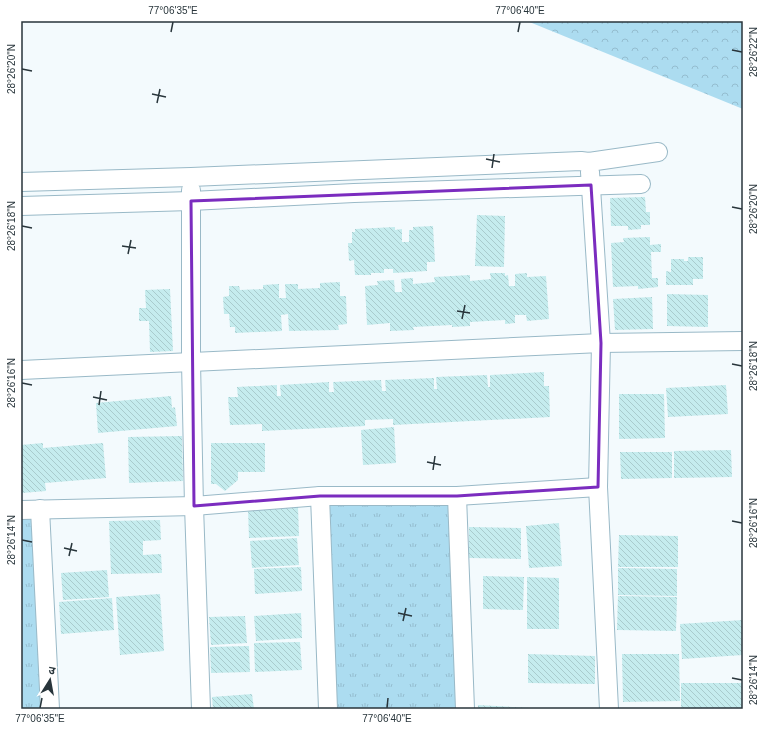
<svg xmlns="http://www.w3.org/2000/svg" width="764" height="730" font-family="Helvetica,'Noto Sans Devanagari',sans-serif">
  <defs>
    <pattern id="grass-tufts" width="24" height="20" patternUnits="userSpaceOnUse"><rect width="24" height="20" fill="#acdcf0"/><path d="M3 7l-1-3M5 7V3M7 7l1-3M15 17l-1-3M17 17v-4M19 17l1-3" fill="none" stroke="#94bdcf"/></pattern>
    <pattern id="forest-crowns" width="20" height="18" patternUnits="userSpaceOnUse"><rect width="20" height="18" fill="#acdcf0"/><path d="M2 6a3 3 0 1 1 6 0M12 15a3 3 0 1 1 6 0" fill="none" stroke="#94bdcf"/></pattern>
    <pattern id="building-back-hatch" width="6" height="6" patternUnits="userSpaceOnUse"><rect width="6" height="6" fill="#c5ecee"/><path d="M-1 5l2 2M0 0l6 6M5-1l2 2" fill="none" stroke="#a9cbcd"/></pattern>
  </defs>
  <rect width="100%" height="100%" fill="#f3fafd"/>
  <g fill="url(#grass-tufts)">
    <path d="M449,504L458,709H336L328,505Z"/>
    <path d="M33,518L43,709H21V519Z"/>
  </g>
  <path fill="url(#forest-crowns)" d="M527,21H743V109Z"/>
  <g fill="url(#building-back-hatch)">
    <path d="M645,197L646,212H650V225H641V229L628,230V226H611L610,198Z"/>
    <path d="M477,215L505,216L504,267L475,266Z"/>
    <path d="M433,226L435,262H427V271L393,273V269H384V273H371V275H355L354,260L349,261L348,243H352V232H355V229L395,227V230L402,229V242H409V230H413V227Z"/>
    <path d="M650,237V245L661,244V252H651L652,278H658V287L638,289V286L613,287L611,243L624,242L623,238Z"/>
    <path d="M688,257H703V279H693V285H666V271L671,272V259H684V261H688Z"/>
    <path d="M490,273H505V276L508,275L509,286H515V274L527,273V277L546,276L549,319L527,321L526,315H515V323L505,324V320L470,322V326L452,327V325L413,327L414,330L390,331V323L367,325L365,286L378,285L377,281L394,280L395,292H402L401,279L413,278V284L435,282L434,277L470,275V281L491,279Z"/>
    <path d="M340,282V296H346L347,324L338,325L339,330L289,331L288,314L281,315L282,331L235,333V327H230L229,314H224L223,297L229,296V286H239L240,290L263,289V285L279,284V298H286L285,284H298V289L320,288V283Z"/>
    <path d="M170,289L173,351L150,352L149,321H139V308H146L145,290Z"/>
    <path d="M667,294L708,295V327L667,326Z"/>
    <path d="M652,297L653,329L615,330L613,299Z"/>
    <path d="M544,372V386H549L550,417L393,425V419L365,420V426L262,431V424L230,425L228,397H238L237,387L277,385V396H281L280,385L329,382V392H334L333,382L381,380L382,391H386L385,380L434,378V389H437L436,377L487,375L488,387H490V375Z"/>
    <path d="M726,385L728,414L668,417L666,388Z"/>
    <path d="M619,394H664L665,438L619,439Z"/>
    <path d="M171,396L172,408L175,407L177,426L98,433L96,403Z"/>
    <path d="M394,427L396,463L363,465L361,430Z"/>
    <path d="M182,436L183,481L129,483L128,437Z"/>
    <path d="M43,443V448L103,443L106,478L45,483L46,491L22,493L21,445Z"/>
    <path d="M211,443H265V472H238V480L225,491L216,484H211Z"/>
    <path d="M731,450L732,477L674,478V451Z"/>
    <path d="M620,452H672V478L621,479Z"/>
    <path d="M298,507L299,536L249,538L248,509Z"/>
    <path d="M160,520L161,540L143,541V555L161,554L162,573L111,574L109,521Z"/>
    <path d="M559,523L562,566L529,568L526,526Z"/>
    <path d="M469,527L521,528V559L469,558Z"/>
    <path d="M619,535L678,536V567H618Z"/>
    <path d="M297,538L299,565L252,568L250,541Z"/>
    <path d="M301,567L302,591L255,594L254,569Z"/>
    <path d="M618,568L677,569V596L618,595Z"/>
    <path d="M107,570L109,597L63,600L61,573Z"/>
    <path d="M483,576L524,577L523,610L483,609Z"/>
    <path d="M527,577L559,578V629H527Z"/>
    <path d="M160,594L164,651L120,655L116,597Z"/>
    <path d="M618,596L677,597L676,631L617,630Z"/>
    <path d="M112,598L114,630L61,634L59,602Z"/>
    <path d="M301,613L302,638L256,641L254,616Z"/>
    <path d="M245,616L247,643L211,645L209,617Z"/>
    <path d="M743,620V655L682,659L680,624Z"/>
    <path d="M300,642L302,670L255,672L254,643Z"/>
    <path d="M249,646L250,672L211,673L210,647Z"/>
    <path d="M528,654L595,656V684L528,683Z"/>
    <path d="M622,654H679L680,701L623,702Z"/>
    <rect x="681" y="683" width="62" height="26"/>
    <path d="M252,694L254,709H213L212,697Z"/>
    <path d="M478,705L530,708V709H478Z"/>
  </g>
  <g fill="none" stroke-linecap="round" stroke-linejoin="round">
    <defs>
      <g id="minor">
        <path d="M590,172L601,343L598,487L609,709"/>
        <path d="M21,182L191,177L581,161L589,162L658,152"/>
        <path d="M191,190V362L194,506L201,709"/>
        <path d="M21,206L191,201L354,193L641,184"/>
        <path d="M21,370L601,343L743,341"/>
        <path d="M320,496L328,709"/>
        <path d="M457,496L465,709"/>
        <path d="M40,509L50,709"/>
        <path d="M21,510L194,506L320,496H457L598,487"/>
      </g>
    </defs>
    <use href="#minor" stroke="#99b9c7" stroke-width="20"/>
    <use href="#minor" stroke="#fff" stroke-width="18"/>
  </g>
  <path fill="none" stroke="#7b2cbf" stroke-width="3" stroke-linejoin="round" d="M591,185L601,343L598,487L457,496H320L194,506L191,201Z"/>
  <path fill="none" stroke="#28353b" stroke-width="1.5" d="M171,32L173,22M518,32L520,22M732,50L742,52M22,69L32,71M152,94L166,97M157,103L160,89M486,159L500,162M492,168L494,154M732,207L742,209M22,226L32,228M122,246L136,248M128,254L131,240M457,311L470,313M462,319L465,305M732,364L742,366M22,383L32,385M93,397L107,400M99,405L101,391M427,462L441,465M433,470L435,456M732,521L742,523M22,540L32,542M64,548L77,551M69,556L72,543M398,613L412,616M403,621L406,608M732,678L742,680M40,708L42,698M387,708L388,698"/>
  <rect width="764" height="730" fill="none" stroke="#ffffff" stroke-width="44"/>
  <g transform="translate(50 680) rotate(11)" stroke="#ffffff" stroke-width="3" paint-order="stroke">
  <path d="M0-3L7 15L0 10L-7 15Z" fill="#28353b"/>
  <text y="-6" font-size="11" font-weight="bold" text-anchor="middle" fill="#28353b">उ</text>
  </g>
  <rect x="22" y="22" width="720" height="686" fill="none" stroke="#28353b" stroke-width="1.5"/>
  <g font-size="10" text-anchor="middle" fill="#28353b">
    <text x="173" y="14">77°06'35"E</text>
    <text x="520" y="14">77°06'40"E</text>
    <text transform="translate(753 52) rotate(-90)" y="4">28°26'22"N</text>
    <text transform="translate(11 69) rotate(-90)" y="4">28°26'20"N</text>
    <text transform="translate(753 209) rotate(-90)" y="4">28°26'20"N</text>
    <text transform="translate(11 226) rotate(-90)" y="4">28°26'18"N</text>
    <text transform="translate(753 366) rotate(-90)" y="4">28°26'18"N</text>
    <text transform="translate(11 383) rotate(-90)" y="4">28°26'16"N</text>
    <text transform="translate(753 523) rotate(-90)" y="4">28°26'16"N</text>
    <text transform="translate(11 540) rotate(-90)" y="4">28°26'14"N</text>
    <text transform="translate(753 680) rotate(-90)" y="4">28°26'14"N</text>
    <text x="40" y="722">77°06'35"E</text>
    <text x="387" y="722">77°06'40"E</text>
  </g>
</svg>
